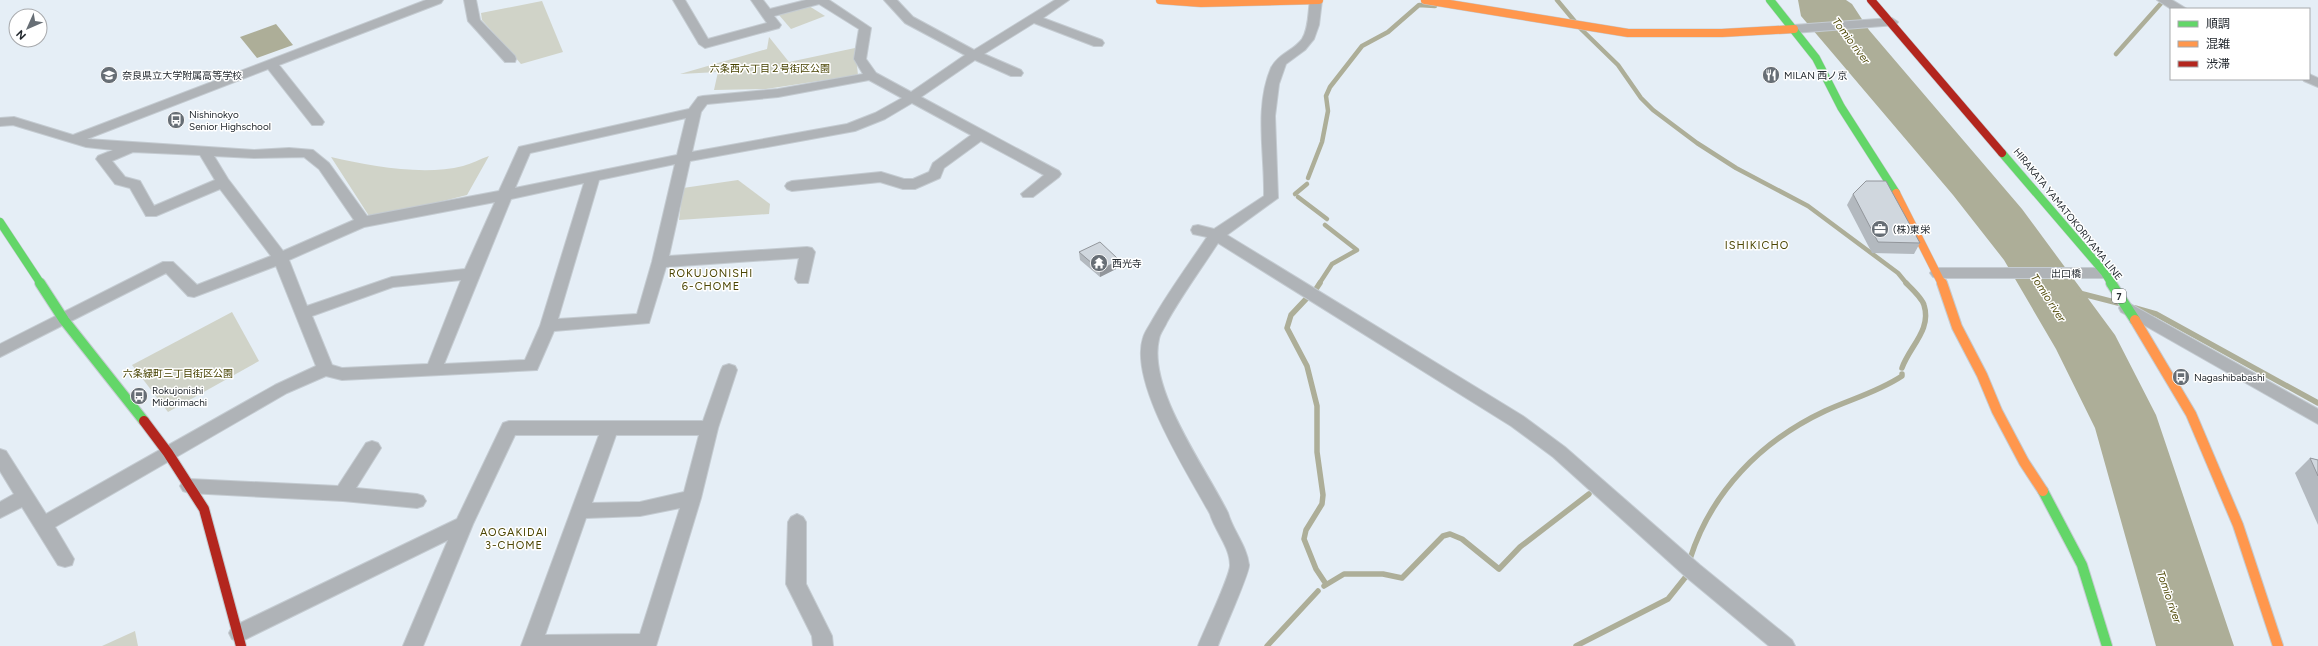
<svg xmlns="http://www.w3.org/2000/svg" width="2318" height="646" font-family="Figtree,'Noto Sans JP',sans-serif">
  <rect width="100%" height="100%" fill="#e5eef6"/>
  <g fill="#d0d3c8">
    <path d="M542,1L563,52L521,64L482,20L481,13Z"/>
    <path d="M809,6L825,16L791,29L779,15Z"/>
    <path d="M769,37L789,62L855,48L858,75L766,89L714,90L718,72L680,74L767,49Z"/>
    <path d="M489,156L467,195L371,219L331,157C371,166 423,176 463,166C471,164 480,159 489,156Z"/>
    <path d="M738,180L770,204L769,214L679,220L683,188Z"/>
    <path d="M232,312L259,361L168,412L132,365Z"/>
    <path d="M135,631L138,646H102Z"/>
  </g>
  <g fill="#adae98">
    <path d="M1798,0H1846L1852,4L1869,30L2022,209L2115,335L2156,415L2234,646H2156L2095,428L2056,349L2004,260L1953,195L1801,16Z"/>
    <path d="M276,24L293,45L257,58L240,37Z"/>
  </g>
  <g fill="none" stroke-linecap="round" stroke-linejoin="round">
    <g stroke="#adae98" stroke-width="4.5">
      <path d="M1557,0L1582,30L1618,65L1641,98L1653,110L1697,143L1736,168L1808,206L1898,273L1907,284"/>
      <path d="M2116,54L2164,0"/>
      <path d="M1308,178L1322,142L1328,111L1326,96L1330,87L1362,46L1388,32L1419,5L1435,6"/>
      <path d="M1295,194L1307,184"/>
      <path d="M1298,197L1327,219"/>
      <path d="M1319,284L1332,264L1357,250L1325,225"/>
    </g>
    <g stroke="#adae98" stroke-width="5.5">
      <path d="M1316,289L1320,283"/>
      <path d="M2079,293L2118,303"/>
      <path d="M1307,298L1291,315L1287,328L1307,366L1317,406V452L1323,495L1322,504L1306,530L1304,539L1316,569L1326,584"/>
      <path d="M2135,308L2156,314L2318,403"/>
      <path d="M1902,368C1909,347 1932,330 1924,305C1922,298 1912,289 1906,283"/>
      <path d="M1690,559C1711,492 1761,441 1825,411C1851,399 1878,392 1902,376V374"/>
      <path d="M1324,586L1344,574H1383L1402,578L1443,536L1450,534L1462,539L1499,569L1520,547L1589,494"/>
      <path d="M1267,646L1318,591"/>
      <path d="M1576,646L1668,599L1688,574"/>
    </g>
    <defs>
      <g id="street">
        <path d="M426,0H443L441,3L279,65L322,119L324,122L322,125H312L268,69L87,139L254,150L289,148L313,150L329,163L367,216L499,191L519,147L689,109L698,97L703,96L778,89L863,74L854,59L859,29L819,4L774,16L781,25L779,28L705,48L699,44L673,0H685L708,39L767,23L751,0H763L770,9L806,0H829L871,28L866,59L876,73L911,92L965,55L905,23L884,0H897L913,17L974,50L1055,0H1069L1043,18L1102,40L1104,43L1102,46H1094L1034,23L984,54L1021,70L1023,73L1021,76H1011L975,60L921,97L1059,171L1061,174L1059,177L1033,197H1023L1021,194L1044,175L981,141L944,168L940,178L915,189H903L880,182L792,191L787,189L785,186L787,183L792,181L881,172L904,179H913L929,172L933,163L971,135L912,103L885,119L855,131L690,161L669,256L807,247L812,248L815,252L808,283H798L795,279L799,258L666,267L649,323L554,331L537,370L342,380L326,376L287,393L55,527L74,559L72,565L65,567L58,565L22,507L0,518V502L14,494L0,471V449L6,451L46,514L275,385L316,366L276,266L194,297L188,296L166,273L0,357V344L163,262H173L197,285L271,256L220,189L156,216H146L130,188L115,184L96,159L98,156L113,150L86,147L13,125L0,126V118L14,117L73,135ZM869,80L902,98L875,113L847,124L692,152L701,112L707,104L778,97ZM686,118L677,155L515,188L530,153ZM133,152L200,155L215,180L154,206L140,181L125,177L112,161ZM214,156L254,158L304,157L319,169L354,220L283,251L228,179ZM675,164L652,262L637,314L558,319L599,180ZM584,183L540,326L525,360L444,364L511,199ZM495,202L465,269L392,277L307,306L289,260L364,227ZM461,280L428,364L342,368L332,365L312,316L393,287Z"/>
        <path d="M464,0H476L480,20L515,56L516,59L515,62H505L468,21Z"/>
        <path d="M1310,0H1322L1319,25L1314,39L1305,50L1286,64L1279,84L1275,116L1278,198L1227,235L1523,416L1565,447L1700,565L1792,640L1795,646H1769L1686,577L1553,457L1511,426L1218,243C1201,269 1182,295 1167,322C1165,327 1160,333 1159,339C1147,389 1206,468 1228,513C1233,531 1247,546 1249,565C1250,572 1222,634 1218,646H1198C1203,633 1231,574 1230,565C1230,547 1215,531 1210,514C1188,473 1129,383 1143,338C1145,331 1150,325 1153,319C1169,291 1189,264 1207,237L1193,234L1191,230L1193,226L1198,225L1214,229L1264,196C1265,154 1254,108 1271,68C1278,54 1293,51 1302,39C1309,28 1308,12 1310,0Z"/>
        <path d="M2157,0H2172L2187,9H2171Z"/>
        <path d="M1892,18L1898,22L1896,25L1794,33L1788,29L1794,25Z"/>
        <path d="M2309,74L2318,78V87L2304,81L2303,79H2309Z"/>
        <path d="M1938,268H2105L2110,269L2113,273L2110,277L2105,278H1938L1933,277L1930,273L1933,269Z"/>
        <path d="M2127,302L2318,409V424L2121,312L2119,308L2121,304Z"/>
        <path d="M729,364L735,366L737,370L718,428L701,498L656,646H521L599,435H515L473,524L423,646H403L448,540L246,639L239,642L232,639L229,633L232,627L457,519L503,423L509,421H703L721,370L723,366ZM616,435H699L684,492L640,502L592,503ZM680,508L640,634L545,635L586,518L640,516Z"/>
        <path d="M372,441L378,443L381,448L356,488L417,494L423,496L426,501L423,506L417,508L343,501L189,493L183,491L180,486L183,481L189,479L338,486L366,443Z"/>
        <path d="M797,514L803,517L806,522V584L832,636L833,646H813L812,636L786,584L788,522L791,517Z"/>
      </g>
      <g id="fast-far1">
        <path d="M1770,0L1816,58L1841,107L1896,193"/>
        <path d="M2002,153L2105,273L2112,284"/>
        <path d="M0,222L41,284"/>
      </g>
      <g id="fast">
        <path d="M40,283L64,320L144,421"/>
        <path d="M2111,283L2135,320"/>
        <path d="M2043,491L2082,565L2107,646"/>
      </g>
      <g id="slow-far1">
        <path d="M1160,0L1201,3L1319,0"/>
        <path d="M1425,0L1628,33H1722L1794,29"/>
        <path d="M1896,193L1942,284"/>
      </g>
      <g id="slow">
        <path d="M1942,283L1957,327L1982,375L1997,411L2024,462L2043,491"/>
        <path d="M2135,320L2191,414L2238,525L2278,646"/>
      </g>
      <path id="jam-far1" d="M1871,0L2002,153"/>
      <path id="jam" d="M144,421L168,453L204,509L241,646"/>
    </defs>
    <use href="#street" stroke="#c4cbd1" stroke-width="2"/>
    <use href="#fast-far1" stroke="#c4cbd1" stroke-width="9"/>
    <use href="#fast" stroke="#c4cbd1" stroke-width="12"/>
    <use href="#slow-far1" stroke="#c4cbd1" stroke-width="9"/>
    <use href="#slow" stroke="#c4cbd1" stroke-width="12"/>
    <use href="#jam-far1" stroke="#c4cbd1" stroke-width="9"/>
    <use href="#jam" stroke="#c4cbd1" stroke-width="12"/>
    <use href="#street" fill="#afb3b7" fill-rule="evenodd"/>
    <use href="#fast-far1" stroke="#63d668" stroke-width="8"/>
    <use href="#fast" stroke="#63d668" stroke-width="10"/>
    <use href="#slow-far1" stroke="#ff974d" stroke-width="8"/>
    <use href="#slow" stroke="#ff974d" stroke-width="10"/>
    <use href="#jam-far1" stroke="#b3261e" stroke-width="8"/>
    <use href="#jam" stroke="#b3261e" stroke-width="10"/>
  </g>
  <g fill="#b3b9bf">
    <path d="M1853,194L1920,243L1914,254L1872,253L1847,205Z"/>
    <path d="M1079,252L1118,265L1116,266V269L1100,277L1080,260Z"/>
    <path d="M2310,458L2318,460V525L2295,473Z"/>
  </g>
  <path fill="#92969b" d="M1117,258L1118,265L1116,266V269L1100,277V270L1114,260Z"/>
  <g fill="#d0d7de" stroke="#92969b">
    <path d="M1866,181H1886L1920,243L1878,242L1853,194Z"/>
    <path d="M1100,242L1117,258L1114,260L1116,262L1100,270L1079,252Z"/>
    <path d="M2310,458L2318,460V476Z"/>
  </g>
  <defs>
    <symbol id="school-disc" viewBox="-11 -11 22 22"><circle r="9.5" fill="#676e75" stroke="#fff"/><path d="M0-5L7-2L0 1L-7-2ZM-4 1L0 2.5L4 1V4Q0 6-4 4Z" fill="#fff"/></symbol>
    <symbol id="restaurant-disc" viewBox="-11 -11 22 22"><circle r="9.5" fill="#676e75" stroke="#fff"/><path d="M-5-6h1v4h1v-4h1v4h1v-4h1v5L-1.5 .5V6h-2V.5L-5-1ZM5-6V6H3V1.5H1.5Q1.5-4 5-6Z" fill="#fff"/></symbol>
    <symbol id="bus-disc" viewBox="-11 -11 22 22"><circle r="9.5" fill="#676e75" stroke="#fff"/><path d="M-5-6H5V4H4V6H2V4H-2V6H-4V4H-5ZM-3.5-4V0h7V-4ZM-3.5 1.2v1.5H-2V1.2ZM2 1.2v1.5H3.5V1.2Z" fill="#fff"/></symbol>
    <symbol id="office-disc" viewBox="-11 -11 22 22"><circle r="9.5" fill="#676e75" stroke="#fff"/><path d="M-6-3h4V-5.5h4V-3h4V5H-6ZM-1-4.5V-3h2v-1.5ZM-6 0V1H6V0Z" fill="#fff"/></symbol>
    <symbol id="temple-disc" viewBox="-11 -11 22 22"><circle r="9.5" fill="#676e75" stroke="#fff"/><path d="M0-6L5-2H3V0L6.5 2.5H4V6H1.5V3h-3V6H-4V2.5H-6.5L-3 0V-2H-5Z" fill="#fff"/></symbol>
  </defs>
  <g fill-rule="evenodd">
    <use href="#school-disc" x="99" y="65" width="20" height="20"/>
    <use href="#restaurant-disc" x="1761" y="65" width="20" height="20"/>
    <use href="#bus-disc" x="166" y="110" width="20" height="20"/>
    <use href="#office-disc" x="1870" y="219" width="20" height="20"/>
    <use href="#temple-disc" x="1089" y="253" width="20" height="20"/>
    <use href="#bus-disc" x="2171" y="367" width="20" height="20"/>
    <use href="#bus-disc" x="129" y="386" width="20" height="20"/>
  </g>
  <g text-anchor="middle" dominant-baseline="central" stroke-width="3" stroke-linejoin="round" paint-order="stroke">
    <rect fill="#fff" stroke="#65696d" stroke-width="1" x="2112" y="289" width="14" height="14" rx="3"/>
    <g font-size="9" font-weight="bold" fill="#23292f">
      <text x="2119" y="296">7</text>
    </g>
    <g font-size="10" fill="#474200" stroke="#fff">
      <text x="770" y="68">六条西六丁目２号街区公園</text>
      <text x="178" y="373">六条緑町三丁目街区公園</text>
    </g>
    <g font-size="10" fill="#23292f" stroke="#fff" text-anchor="start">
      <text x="122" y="75">奈良県立大学附属高等学校</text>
      <text x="1784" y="75">MILAN 西ノ京</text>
      <text x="189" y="114">Nishinokyo<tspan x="189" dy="12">Senior Highschool</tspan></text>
      <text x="1893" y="229">(株)東栄</text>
      <text x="1112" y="263">西光寺</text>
      <text x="2194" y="377">Nagashibabashi</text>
      <text x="152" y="390">Rokujonishi<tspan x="152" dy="12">Midorimachi</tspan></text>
    </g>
    <g font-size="10" fill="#23292f" stroke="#fff">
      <text transform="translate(2068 214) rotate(51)">HIRAKATA YAMATOKORIYAMA LINE</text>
      <text x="2066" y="273">出口橋</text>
    </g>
    <g font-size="11" font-style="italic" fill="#504a09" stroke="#fff">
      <text transform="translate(1851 41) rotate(53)">Tomio river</text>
      <text transform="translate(2048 298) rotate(57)">Tomio river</text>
      <text transform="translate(2169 597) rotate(71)">Tomio river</text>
    </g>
    <g font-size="11" letter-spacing="1" fill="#4b4502" stroke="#fff">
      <text x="1757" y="245">ISHIKICHO</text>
      <text x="711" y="273">ROKUJONISHI<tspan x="711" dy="13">6-CHOME</tspan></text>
      <text x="514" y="532">AOGAKIDAI<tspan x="514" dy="13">3-CHOME</tspan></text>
    </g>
  </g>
  <rect x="2170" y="8" width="140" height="72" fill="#ffffff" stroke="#a7a9ac"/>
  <rect x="2178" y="21" width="20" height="6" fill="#63d668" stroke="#a7a9ac"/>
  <text x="2206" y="28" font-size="12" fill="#23292f">順調</text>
  <rect x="2178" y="41" width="20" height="6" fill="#ff974d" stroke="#a7a9ac"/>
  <text x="2206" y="48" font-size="12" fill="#23292f">混雑</text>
  <rect x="2178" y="61" width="20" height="6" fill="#b3261e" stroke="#a7a9ac"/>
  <text x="2206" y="68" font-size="12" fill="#23292f">渋滞</text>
  <g transform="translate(28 28) rotate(225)"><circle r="19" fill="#ffffff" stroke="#a7a9ac"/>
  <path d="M0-3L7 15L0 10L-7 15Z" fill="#676e75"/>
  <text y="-6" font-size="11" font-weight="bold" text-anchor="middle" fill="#23292f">N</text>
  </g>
</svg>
